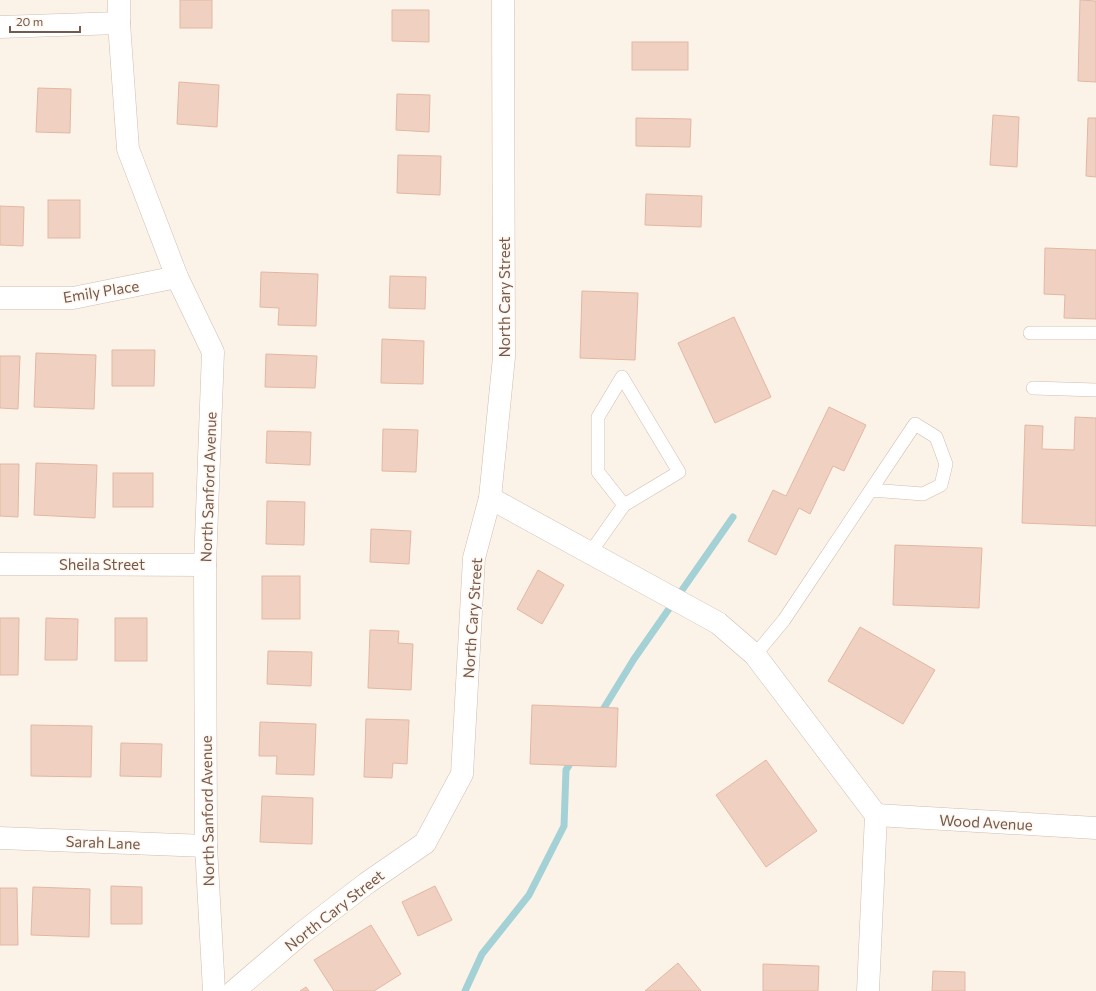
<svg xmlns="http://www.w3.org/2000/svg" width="1096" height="991" font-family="Commissioner,sans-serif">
  <rect width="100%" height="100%" fill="#fcf3e8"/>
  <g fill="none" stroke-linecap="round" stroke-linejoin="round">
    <g stroke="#a4d1d6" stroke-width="7">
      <path d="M599,716L634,659L733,517"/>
      <path d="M465,991L482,954L529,895L564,826L566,770L573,759"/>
    </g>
  </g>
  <g fill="#f0d1c1" stroke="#e2b7a2">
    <rect x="180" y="0" width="32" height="28"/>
    <path d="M1080,0L1096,1V82L1078,81Z"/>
    <path d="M392,10H429V42L392,41Z"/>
    <rect x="632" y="42" width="56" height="28"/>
    <path d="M179,82L219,85L217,127L177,124Z"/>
    <path d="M38,88L71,89L70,133L36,132Z"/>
    <path d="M397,94L430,95L429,132L396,130Z"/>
    <path d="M993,115L1019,117L1017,167L990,165Z"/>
    <path d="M636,118L691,119L690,147L636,146Z"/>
    <path d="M1088,118H1096V177L1086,176Z"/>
    <path d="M398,155L441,156L440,195L397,193Z"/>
    <path d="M646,194L702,196L701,227L645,225Z"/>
    <rect x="48" y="200" width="32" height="38"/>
    <path d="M0,206L24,207L23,246L0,245Z"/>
    <path d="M1045,248L1096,250V319L1064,318L1065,295L1044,294Z"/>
    <path d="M261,272L318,274L316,326L278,325L279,308L260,307Z"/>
    <path d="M390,276L426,277L425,309L389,308Z"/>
    <path d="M582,291L638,293L635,360L580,358Z"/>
    <path d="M734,317L771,397L715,423L678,343Z"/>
    <path d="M382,339L424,341L423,384L381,383Z"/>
    <path d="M112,350H155L154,386H112Z"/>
    <path d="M36,353L96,355L94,409L34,407Z"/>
    <path d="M266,354L317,356L315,388L265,387Z"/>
    <path d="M0,356H20L18,409L0,408Z"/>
    <path d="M829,407L866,425L844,471L833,466L810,514L799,508L776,555L748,541L773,490L786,496Z"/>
    <path d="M1075,417L1096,418V526L1022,523L1025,425L1043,426L1042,449L1074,450Z"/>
    <path d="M383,429L418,430L416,472L382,471Z"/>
    <path d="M267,431L311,432L310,465L266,463Z"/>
    <path d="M36,463L97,465L95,518L34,515Z"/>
    <path d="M0,464H19L18,517L0,516Z"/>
    <rect x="113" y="473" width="40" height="34"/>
    <path d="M267,501L305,502L304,545L266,544Z"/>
    <path d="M371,529L411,531L409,564L370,562Z"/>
    <path d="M895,545L982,548L979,608L893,605Z"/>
    <path d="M538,570L564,585L542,624L517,609Z"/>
    <rect x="262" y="576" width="38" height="43"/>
    <path d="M0,618H19L18,675H0Z"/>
    <path d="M46,618L78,619L77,660H45Z"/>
    <rect x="115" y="618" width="32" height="43"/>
    <path d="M860,627L935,670L903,724L828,681Z"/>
    <path d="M370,630L399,631L398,643L413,644L411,690L368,688Z"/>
    <path d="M268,651L312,652L311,686L267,684Z"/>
    <path d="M532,705L618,708L616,767L530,764Z"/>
    <path d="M366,719L409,720L407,764L393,763L392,778L364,777Z"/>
    <path d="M260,722L316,724L314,775L276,774L277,756H259Z"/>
    <path d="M31,725L92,726L91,777L31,776Z"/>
    <path d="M121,743L162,744L161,777L120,776Z"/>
    <path d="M766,760L817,831L766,867L716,795Z"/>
    <path d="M262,796L313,798L312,844L260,842Z"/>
    <path d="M111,886L142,887V924H111Z"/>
    <path d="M435,886L452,920L418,936L402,902Z"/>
    <path d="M33,887L90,889L89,937L31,935Z"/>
    <path d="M0,888H17L18,945H0Z"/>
    <path d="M371,925L401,974L374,991H334L314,960Z"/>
    <path d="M678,963L701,991H645Z"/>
    <path d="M763,964L819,966L818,991H763Z"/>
    <path d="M933,971L965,972V991H932Z"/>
    <path d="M306,987L309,991H300Z"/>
  </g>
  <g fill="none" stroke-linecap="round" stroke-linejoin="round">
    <defs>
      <g id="service">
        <path d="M1030,333H1096"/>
        <path d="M1033,388L1096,390"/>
        <path d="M590,553L624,505L679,472L622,377L598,417V472L624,505"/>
        <path d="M755,655L784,620L915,424L936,437L946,464L941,485L923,494L871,490"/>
      </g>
      <g id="minor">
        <path d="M119,0V23L128,149L177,277L213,352L205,565L206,846L214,991"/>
        <path d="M0,27L119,23"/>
        <path d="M0,298H73L177,277"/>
        <path d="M490,498L718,623L755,655L876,815L868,991"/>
        <path d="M0,564L205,565"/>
        <path d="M876,815L1096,828"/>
        <path d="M0,838L206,846"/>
        <path d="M234,991L302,933L367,883L425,843L462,774L474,558L490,498L504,357L503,0"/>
      </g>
    </defs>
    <use href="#service" stroke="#cfbdb1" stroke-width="14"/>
    <use href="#minor" stroke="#cfbdb1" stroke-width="23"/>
    <use href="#service" stroke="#fff" stroke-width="13"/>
    <use href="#minor" stroke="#fff" stroke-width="22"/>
  </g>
  <g text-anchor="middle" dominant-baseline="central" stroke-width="3" stroke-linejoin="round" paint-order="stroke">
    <g font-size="15" fill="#75594d" stroke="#fef7ef">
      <text transform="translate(101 291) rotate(-9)">Emily Place</text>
      <text transform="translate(504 297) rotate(-90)">North Cary Street</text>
      <text transform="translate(208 487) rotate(-88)">North Sanford Avenue</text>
      <text x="102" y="564">Sheila Street</text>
      <text transform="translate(472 618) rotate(-86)">North Cary Street</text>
      <text transform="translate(207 811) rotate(-91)">North Sanford Avenue</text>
      <text transform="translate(986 822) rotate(3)">Wood Avenue</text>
      <text transform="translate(103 842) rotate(2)">Sarah Lane</text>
      <text transform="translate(334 910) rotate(-38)">North Cary Street</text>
    </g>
  </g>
  <path d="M10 26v6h70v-6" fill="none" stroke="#75594d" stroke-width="2"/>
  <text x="16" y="26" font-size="12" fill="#75594d" stroke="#fef7ef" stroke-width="3" paint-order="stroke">20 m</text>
</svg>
